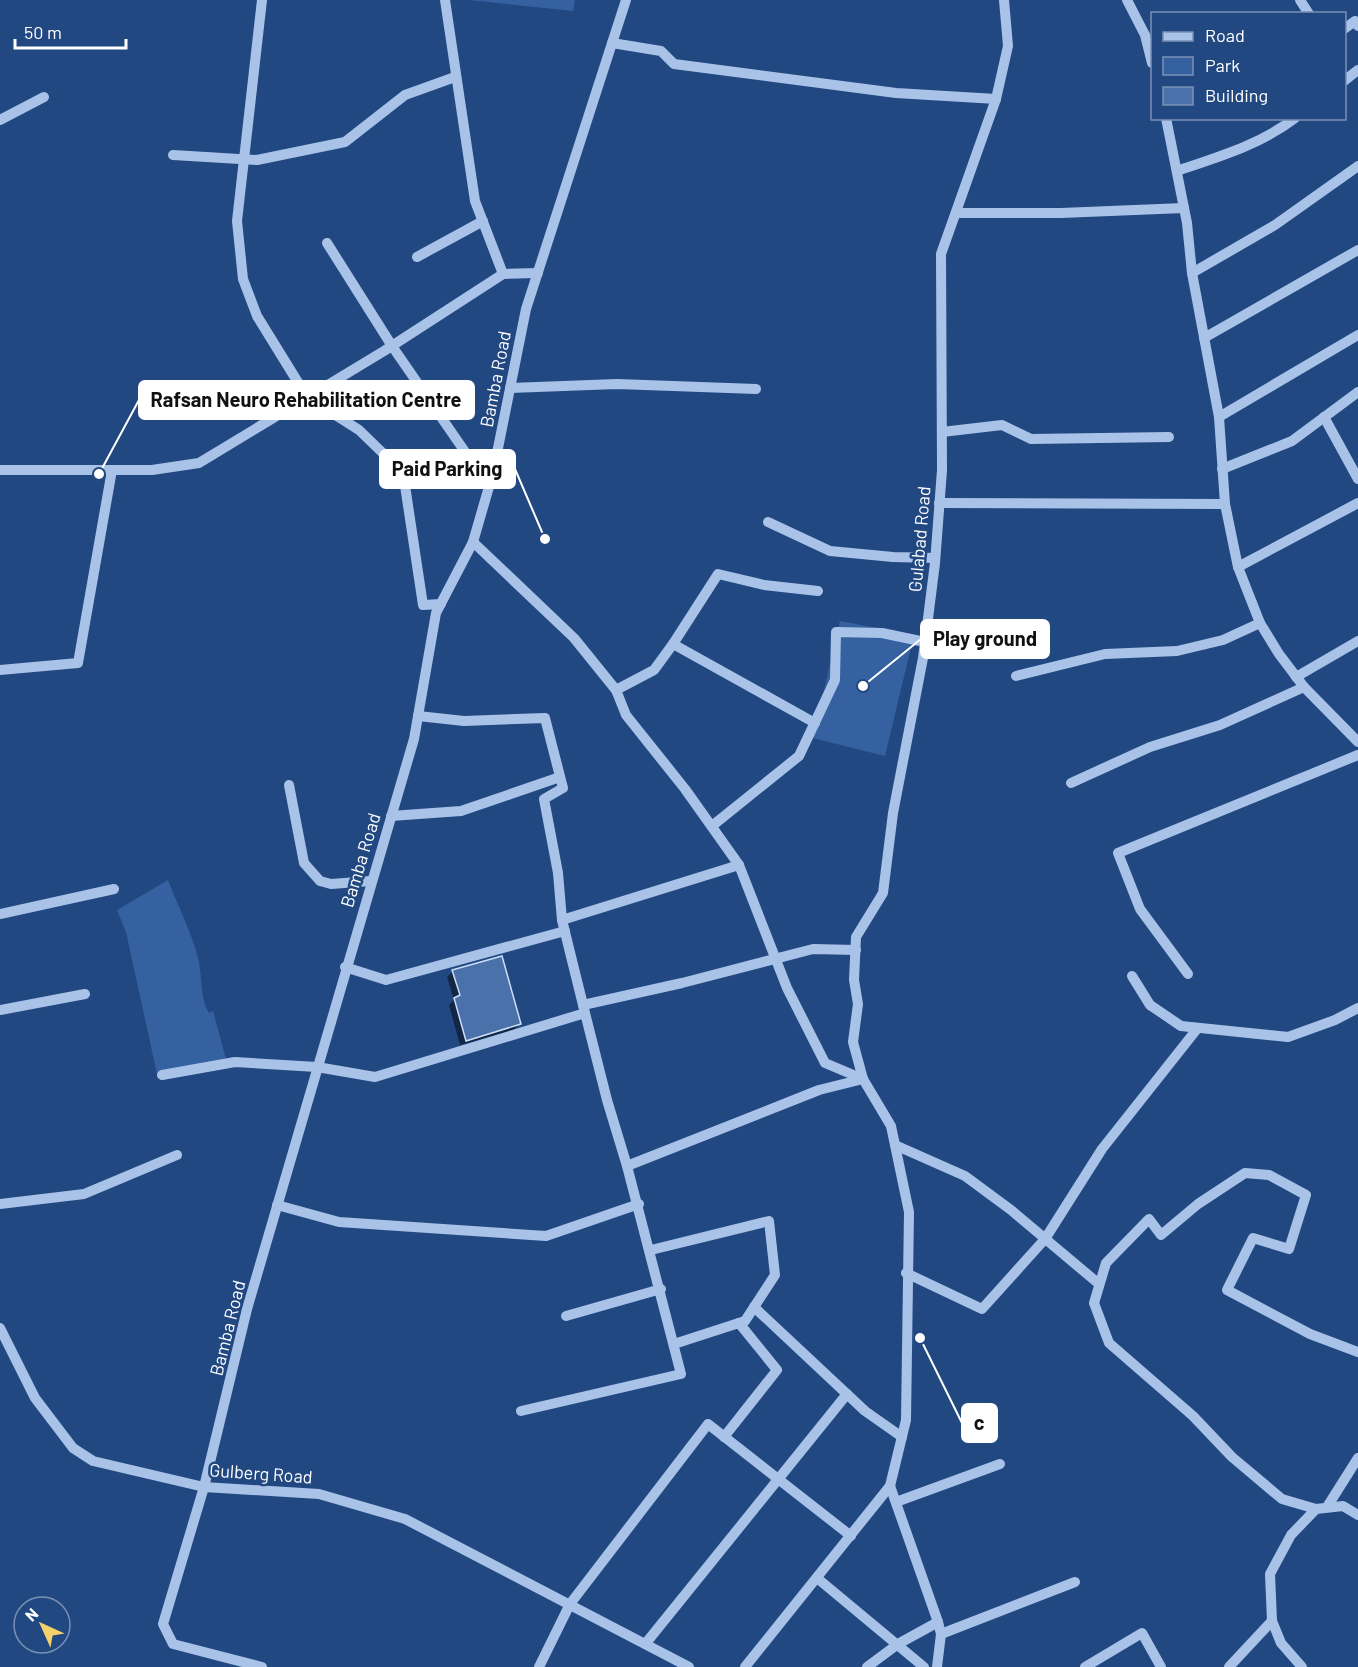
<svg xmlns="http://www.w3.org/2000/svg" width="1358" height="1667" font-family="Barlow,sans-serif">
  <rect width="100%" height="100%" fill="#224882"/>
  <g fill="#3661a0">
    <path d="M469,0H575L573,11Z"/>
    <path d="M840,621L914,635L885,756L813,738Z"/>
    <path d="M168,880C177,904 190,929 197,954C203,974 199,996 209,1013L213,1011L226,1059L157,1074L126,932L117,910Z"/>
  </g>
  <path fill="#0007" d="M453,971L519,1024L514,1030L460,1045L449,1005L454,1000L447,977Z"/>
  <path fill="#4b71ab" stroke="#cddef6" stroke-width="1.5" d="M502,956L521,1024L466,1041L454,998L460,995L452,970Z"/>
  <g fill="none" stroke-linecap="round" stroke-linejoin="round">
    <g stroke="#a9c3e8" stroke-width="10">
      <path d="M262,0L237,221L243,279L257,316L307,397L359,430L390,460L404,479L423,605L441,604"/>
      <path d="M445,0L475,201L503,274"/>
      <path d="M1127,0L1145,35L1152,63"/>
      <path d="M1300,0L1309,14"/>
      <path d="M1344,29L1355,21L1358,26"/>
      <path d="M612,43L661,51L674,64L896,93L996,99"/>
      <path d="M1344,81L1358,70"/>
      <path d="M1166,118L1187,223L1192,273L1219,417L1225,504L1238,567L1260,623L1279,654L1304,687L1358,742"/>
      <path d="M0,120L44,97"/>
      <path d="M173,155L257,160L345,142L405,95L455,77"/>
      <path d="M1177,171C1218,157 1260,145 1295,118"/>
      <path d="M957,213H1061L1184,208"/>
      <path d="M327,243L392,346L470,459L497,456"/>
      <path d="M417,257L483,221"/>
      <path d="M1192,273L1275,225L1358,166"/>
      <path d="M1204,338L1358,250"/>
      <path d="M510,388L617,384L756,389"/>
      <path d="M1219,417L1358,335"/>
      <path d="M1324,417L1358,479"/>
      <path d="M942,432L1002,425L1031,439L1169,437"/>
      <path d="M1222,469L1292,441L1358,392"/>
      <path d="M0,470H152L199,463L384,351L503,274L538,273"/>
      <path d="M939,503L1225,504"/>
      <path d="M768,522L830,551L893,557L935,558"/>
      <path d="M473,542L574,638L616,690L626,715L685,789L739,865L787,988L825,1063L863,1079"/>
      <path d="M1238,567L1358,503"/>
      <path d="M673,644L718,574L764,585L818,591"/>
      <path d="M0,670L78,663L112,470"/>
      <path d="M1016,676L1105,654L1177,651L1223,640L1260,623"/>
      <path d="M1296,677L1358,641"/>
      <path d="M616,690L654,670L673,644L815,723"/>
      <path d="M418,716L464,721L545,718L563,788L544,799L558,873L562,920L585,1013"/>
      <path d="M1071,783L1150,747L1220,725L1304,687"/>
      <path d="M289,785L304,863L320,881L331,884L371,881"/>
      <path d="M391,816L461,811L560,777"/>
      <path d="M712,826L799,756L835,680L836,632L882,633L925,642"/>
      <path d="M0,914L114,889"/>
      <path d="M562,920L739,865"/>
      <path d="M345,967L386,980L565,931"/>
      <path d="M1188,974L1140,909L1118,853L1358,755"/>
      <path d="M1132,976L1150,1005L1181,1026L1288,1037L1335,1020L1358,1008"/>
      <path d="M583,1005L682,983L813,949L856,950"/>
      <path d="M0,1010L85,994"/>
      <path d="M162,1075L235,1062L317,1067L375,1077L585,1013L607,1100L627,1166"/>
      <path d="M863,1079L853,1042L858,1004L854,980L856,937L883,893L893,813L923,658L935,563L942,470L941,254L996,99L1008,46L1004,0"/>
      <path d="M895,1145L965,1176L1011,1210L1099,1284"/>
      <path d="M0,1204L84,1194L177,1155"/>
      <path d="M277,1205L339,1222L546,1236L639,1204"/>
      <path d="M651,1250L769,1221L775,1275L745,1321L674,1344"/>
      <path d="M906,1273L982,1309L1045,1239L1102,1149L1197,1029"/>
      <path d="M754,1307L865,1411L902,1437"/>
      <path d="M566,1316L661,1289"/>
      <path d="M0,1328L35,1398L73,1448L93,1461L204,1487L319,1494L405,1519L689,1667"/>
      <path d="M521,1411L681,1374L627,1166L819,1090L863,1079L891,1126L909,1212L906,1420L890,1486L745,1667"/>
      <path d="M724,1437L777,1370L739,1323"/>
      <path d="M890,1486L938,1622L941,1634L937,1667"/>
      <path d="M896,1502L1000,1464"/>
      <path d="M1327,1507L1358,1458"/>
      <path d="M1316,1509L1282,1499L1232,1457L1193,1416L1109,1343L1094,1303L1106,1263L1149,1219L1161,1235L1198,1204L1245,1173L1269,1175L1306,1195L1289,1249L1253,1238L1227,1290L1310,1334L1358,1352"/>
      <path d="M817,1578L924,1667"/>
      <path d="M941,1634L1075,1582"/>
      <path d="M646,1643L847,1394"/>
      <path d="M262,1667L173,1644L163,1624L204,1487L247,1309L414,739L436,613L473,542L493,473L526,309L626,0"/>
      <path d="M539,1667L570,1604L708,1424L851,1536"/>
      <path d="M867,1667L898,1644L938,1622"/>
      <path d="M1085,1667L1142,1633L1161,1667"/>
      <path d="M1229,1667L1272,1621"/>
      <path d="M1302,1667L1281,1643L1272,1621L1270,1574L1291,1535L1316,1509L1343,1506L1358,1515"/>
    </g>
  </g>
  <g text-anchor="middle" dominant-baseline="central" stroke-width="5" stroke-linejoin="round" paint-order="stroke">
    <g font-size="18" fill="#fff" stroke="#224882">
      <text transform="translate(495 379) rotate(-79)">Bamba Road</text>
      <text transform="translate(919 539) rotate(-85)">Gulabad Road</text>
      <text transform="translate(360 860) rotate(-73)">Bamba Road</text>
      <text transform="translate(227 1328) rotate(-76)">Bamba Road</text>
      <text transform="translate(261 1473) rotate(4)">Gulberg Road</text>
    </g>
  </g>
  <path fill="none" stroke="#fff" stroke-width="2" d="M99 474L139 400M545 539L515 469M863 686L921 639M920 1338L962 1423"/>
  <g fill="#fff" stroke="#224882" stroke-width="2">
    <circle cx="99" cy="474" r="6"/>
    <circle cx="545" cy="539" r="6"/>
    <circle cx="863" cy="686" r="6"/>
    <circle cx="920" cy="1338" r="6"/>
  </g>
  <g fill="#fff" stroke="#fff" stroke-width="2">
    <rect x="139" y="381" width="335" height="38" rx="6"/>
    <rect x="380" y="450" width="135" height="38" rx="6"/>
    <rect x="921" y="620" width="128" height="38" rx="6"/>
    <rect x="962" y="1404" width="35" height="38" rx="6"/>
  </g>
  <g font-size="20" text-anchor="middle" font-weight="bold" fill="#111">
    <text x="306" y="407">Rafsan Neuro Rehabilitation Centre</text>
    <text x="447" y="476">Paid Parking</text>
    <text x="985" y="646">Play ground</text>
    <text x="979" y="1430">c</text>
  </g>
  <rect x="1151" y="12" width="195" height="108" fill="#224882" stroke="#7a91b4" stroke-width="1.5"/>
  <rect x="1163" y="32" width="30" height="9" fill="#a9c3e8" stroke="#7a91b4" stroke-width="1.5"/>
  <text x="1205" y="42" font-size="18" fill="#ffffff">Road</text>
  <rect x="1163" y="57" width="30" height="18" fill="#3661a0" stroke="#7a91b4" stroke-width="1.5"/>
  <text x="1205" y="72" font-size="18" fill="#ffffff">Park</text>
  <rect x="1163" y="87" width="30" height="18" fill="#4b71ab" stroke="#7a91b4" stroke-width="1.5"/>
  <text x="1205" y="102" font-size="18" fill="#ffffff">Building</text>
  <g transform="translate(42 1625) rotate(315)"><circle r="28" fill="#224882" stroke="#7a91b4" stroke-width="1.5"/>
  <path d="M0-4.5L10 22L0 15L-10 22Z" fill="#f3d26c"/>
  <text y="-9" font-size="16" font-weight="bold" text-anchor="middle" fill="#ffffff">N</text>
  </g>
  <path d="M15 39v9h111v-9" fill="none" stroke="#ffffff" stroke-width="3"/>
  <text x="24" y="39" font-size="18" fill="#ffffff" stroke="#224882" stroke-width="4.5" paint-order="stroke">50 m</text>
</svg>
